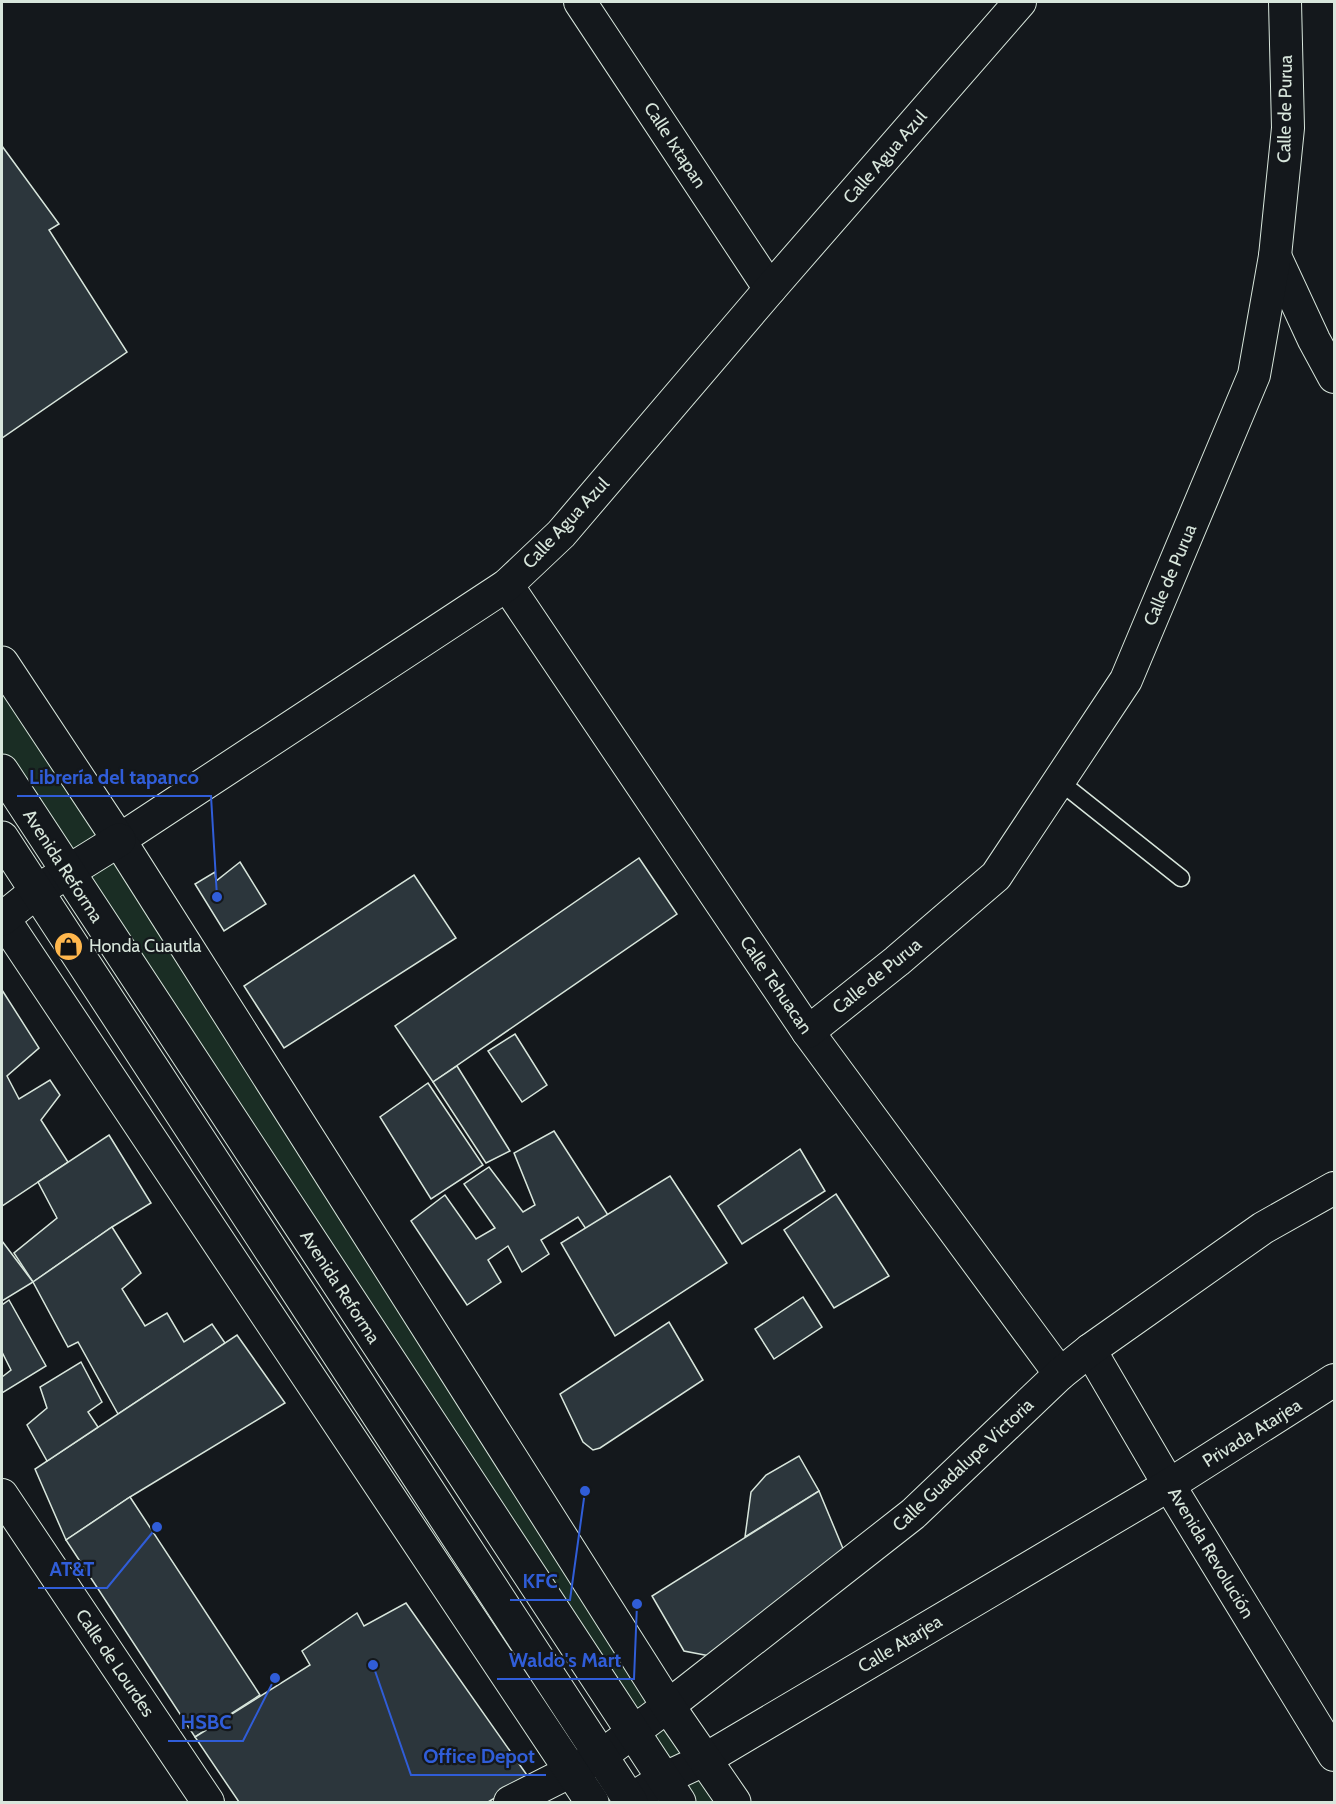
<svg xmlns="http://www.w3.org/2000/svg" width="1336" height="1804" font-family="Cabin,sans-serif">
  <rect width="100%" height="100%" fill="#14181c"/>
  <path fill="#1a2d24" stroke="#939e99" stroke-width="1.5" d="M2,663L734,1802H679L2,771Z"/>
  <g fill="#2c363c" stroke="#d8e6dc" stroke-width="1.5">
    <path d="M2,146L59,224L49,230L127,352L2,438Z"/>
    <path d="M639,858L677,914L433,1082L395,1026Z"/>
    <path d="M240,862L266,904L224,931L195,884L215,872L216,881Z"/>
    <path d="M414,875L456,938L284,1048L244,986Z"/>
    <path d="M2,990L39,1048L7,1076L19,1099L50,1080L60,1095L41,1120L68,1162L2,1206Z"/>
    <path d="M515,1034L547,1085L522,1102L488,1051Z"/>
    <path d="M457,1066L510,1151L486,1163L433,1082Z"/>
    <path d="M428,1083L483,1165L431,1199L380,1117Z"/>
    <path d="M554,1131L608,1215L586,1229L578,1217L541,1240L549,1254L522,1272L508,1246L488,1260L501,1282L467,1305L411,1221L445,1195L476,1239L495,1228L464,1184L489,1167L523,1212L535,1205L514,1153Z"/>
    <path d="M109,1135L151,1203L112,1227L33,1282L14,1253L57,1218L38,1182Z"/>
    <path d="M800,1149L825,1191L742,1244L718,1206Z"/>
    <path d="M670,1176L727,1263L615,1336L561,1243Z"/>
    <path d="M836,1194L889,1276L834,1308L784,1230Z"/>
    <path d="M112,1227L141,1273L122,1289L145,1326L167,1313L184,1342L212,1324L225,1343L118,1414L78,1342L68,1347L33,1282Z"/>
    <path d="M2,1241L33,1282L2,1301Z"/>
    <path d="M803,1297L822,1327L774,1359L755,1329Z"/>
    <path d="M9,1300L46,1366L2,1393V1377L11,1370L2,1352V1305Z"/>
    <path d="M669,1322L703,1380L600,1448L593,1450L583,1442L560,1394Z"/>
    <path d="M237,1335L285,1403L130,1497L66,1540L35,1469Z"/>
    <path d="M81,1362L102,1402L88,1412L98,1427L47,1461L27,1425L47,1408L40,1387Z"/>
    <path d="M799,1456L819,1491L745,1537L751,1492L766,1475Z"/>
    <path d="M819,1491L844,1551L715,1657L684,1651L652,1596Z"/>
    <path d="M130,1497L260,1695L195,1737L66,1540Z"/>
    <path d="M406,1603L529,1778L488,1802H239L195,1737L310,1665L302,1651L357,1613L364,1626Z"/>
  </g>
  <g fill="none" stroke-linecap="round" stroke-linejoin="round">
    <defs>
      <path id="service" d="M1059,781L1181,878"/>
      <g id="minor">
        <path d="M580,2L770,289"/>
        <path d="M1275,256L1314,340L1334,377"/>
        <path d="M507,585L808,1032L1060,1374"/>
        <path d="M119,840L507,585L561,534L770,289L1020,2"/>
        <path d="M808,1032L897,961L996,876L1126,680L1254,375L1275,256L1288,128L1285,2"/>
        <path d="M1090,1350L1169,1485L1334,1755"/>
        <path d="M2,1495L208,1802"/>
        <path d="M630,1800L663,1779L704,1760L1169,1485L1334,1380"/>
        <path d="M510,1802L601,1756L668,1706L913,1514L1060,1374L1090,1350L1263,1228L1334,1188"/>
      </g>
      <g id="tertiary">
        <path d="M2,663L119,840L668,1706L734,1802"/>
        <path d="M2,917L592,1802"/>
        <path d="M2,919L37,891L119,840"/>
      </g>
      <g id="primary">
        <path d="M2,771L679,1802"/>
        <path d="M2,838L631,1802"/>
      </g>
    </defs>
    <use href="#service" stroke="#d8e6dc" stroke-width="19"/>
    <use href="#minor" stroke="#d8e6dc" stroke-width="34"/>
    <use href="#tertiary" stroke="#d8e6dc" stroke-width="35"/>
    <use href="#primary" stroke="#d8e6dc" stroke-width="35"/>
    <use href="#service" stroke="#14181c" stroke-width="16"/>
    <use href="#minor" stroke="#14181c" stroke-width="32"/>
    <use href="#tertiary" stroke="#14181c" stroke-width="33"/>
    <use href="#primary" stroke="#14181c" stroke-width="33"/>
  </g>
  <defs>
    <symbol id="shop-disc" viewBox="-11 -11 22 22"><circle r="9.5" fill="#ffb74d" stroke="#14181c"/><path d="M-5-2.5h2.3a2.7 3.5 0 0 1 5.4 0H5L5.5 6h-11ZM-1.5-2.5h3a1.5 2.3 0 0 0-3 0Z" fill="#111"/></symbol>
  </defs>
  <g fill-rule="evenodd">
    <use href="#shop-disc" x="52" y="930" width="33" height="33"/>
  </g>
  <g text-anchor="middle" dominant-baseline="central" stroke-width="4.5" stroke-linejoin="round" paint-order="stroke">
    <g font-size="18" fill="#d8e6dc" stroke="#14181c">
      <text transform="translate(1285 109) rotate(-89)">Calle de Purua</text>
      <text transform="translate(675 145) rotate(57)">Calle Ixtapan</text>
      <text transform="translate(885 157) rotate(-49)">Calle Agua Azul</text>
      <text transform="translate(566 523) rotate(-47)">Calle Agua Azul</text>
      <text transform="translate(1170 575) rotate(-67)">Calle de Purua</text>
      <text transform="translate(63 866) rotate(57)">Avenida Reforma</text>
      <text transform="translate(877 976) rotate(-39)">Calle de Purua</text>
      <text transform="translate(776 985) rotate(56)">Calle Tehuacan</text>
      <text transform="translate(340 1287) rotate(57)">Avenida Reforma</text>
      <text transform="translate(1252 1433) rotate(-32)">Privada Atarjea</text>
      <text transform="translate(963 1465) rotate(-43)">Calle Guadalupe Victoria</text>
      <text transform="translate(1211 1553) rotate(59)">Avenida Revolución</text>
      <text transform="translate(900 1644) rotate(-31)">Calle Atarjea</text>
      <text transform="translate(115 1663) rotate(56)">Calle de Lourdes</text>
    </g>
    <g font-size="18" fill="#d8e6dc" stroke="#14181c" text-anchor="start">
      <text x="89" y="946">Honda Cuautla</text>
    </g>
  </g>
  <path fill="none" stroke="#305dd8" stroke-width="2" d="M217 897L211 796H17M157 1527L107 1588H38M585 1491L570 1600H510M637 1604L634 1679H497M275 1678L243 1741H168M373 1665L411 1775H546"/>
  <g fill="#305dd8" stroke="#14181c" stroke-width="2">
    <circle cx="217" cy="897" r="6"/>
    <circle cx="157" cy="1527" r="6"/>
    <circle cx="585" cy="1491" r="6"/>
    <circle cx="637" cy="1604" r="6"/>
    <circle cx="275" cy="1678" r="6"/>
    <circle cx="373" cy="1665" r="6"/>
  </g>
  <g font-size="20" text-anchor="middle" font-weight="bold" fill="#305dd8" stroke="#14181c" stroke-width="4.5" stroke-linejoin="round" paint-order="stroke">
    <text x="114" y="784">Librería del tapanco</text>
    <text x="72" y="1576">AT&amp;T</text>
    <text x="540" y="1588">KFC</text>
    <text x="565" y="1667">Waldo's Mart</text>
    <text x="206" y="1729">HSBC</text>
    <text x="479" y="1763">Office Depot</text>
  </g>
  <rect width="1336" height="1804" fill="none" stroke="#d8e6dc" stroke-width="6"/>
</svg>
